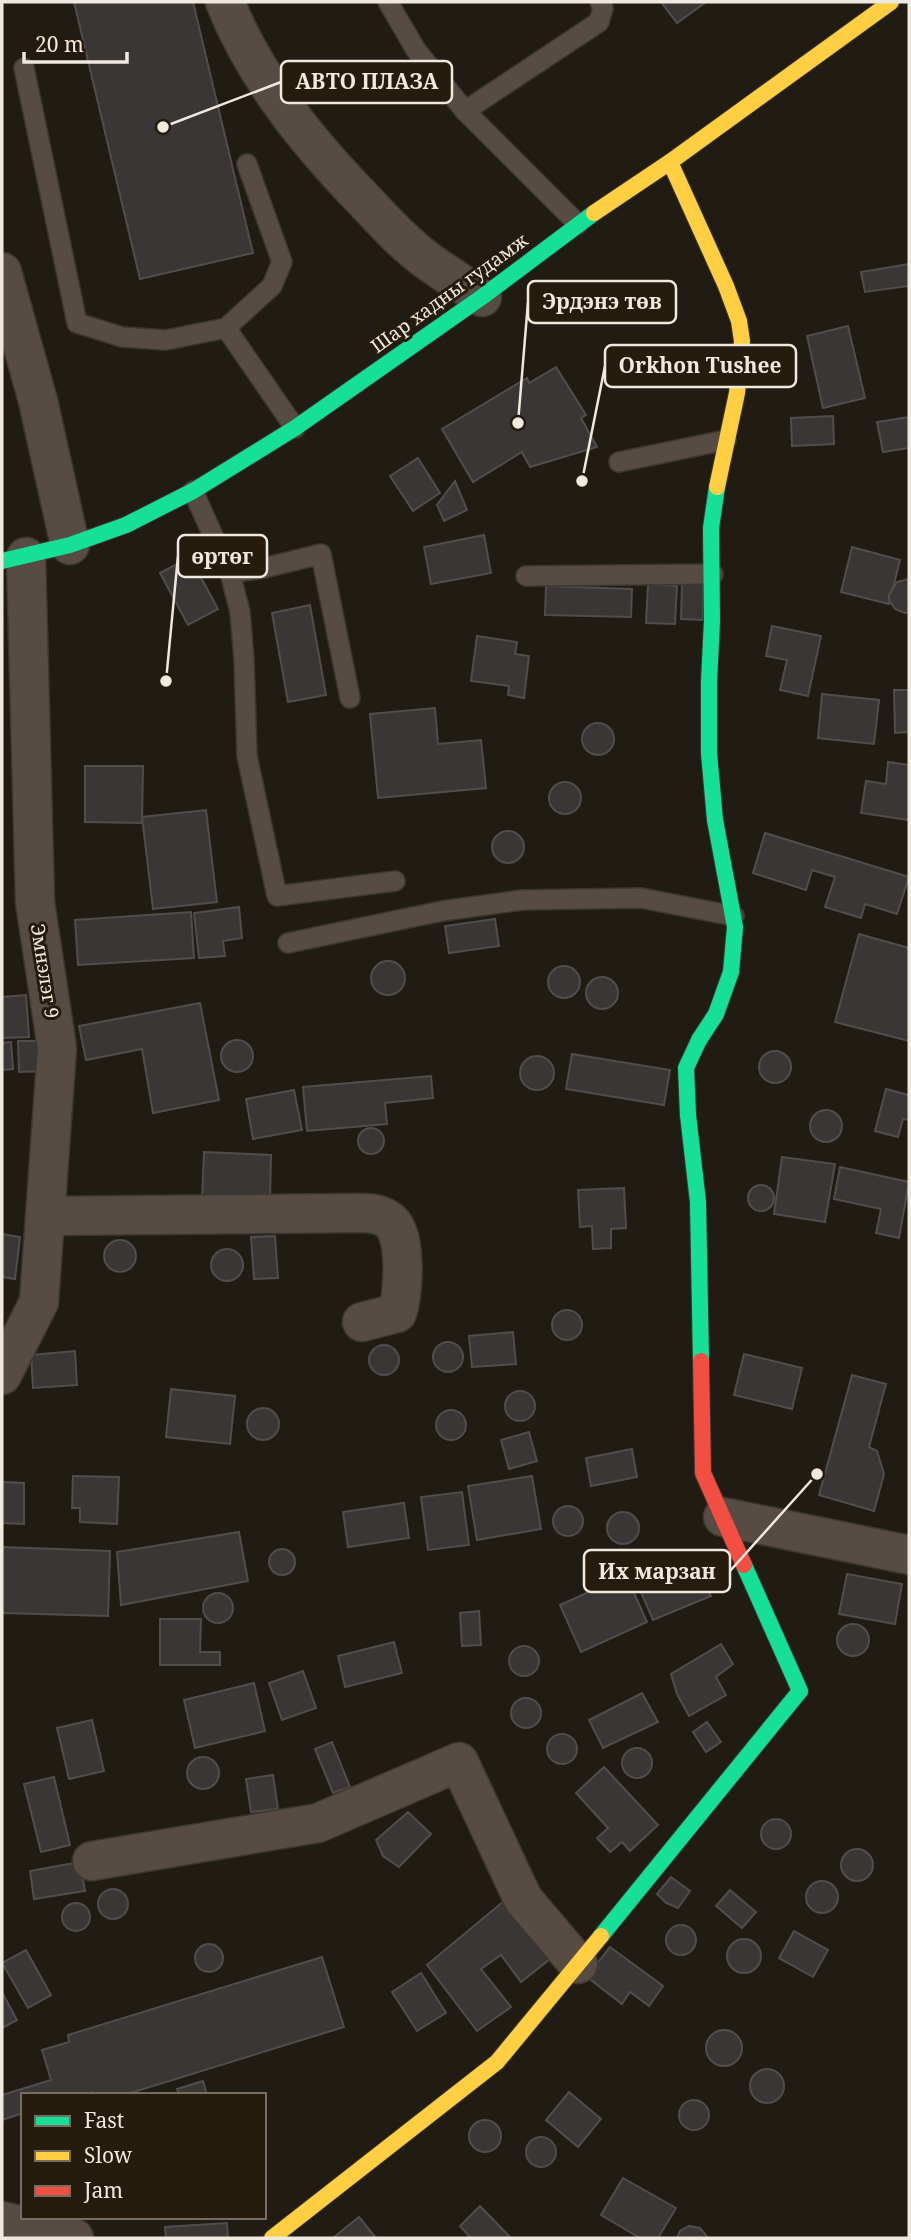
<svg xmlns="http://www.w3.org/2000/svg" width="911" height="2240" font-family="'Noto Serif',serif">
  <rect width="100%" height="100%" fill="#201b13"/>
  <g fill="#3b3636" stroke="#524d4d" stroke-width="2">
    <path d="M74,2H193L253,253L140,279Z"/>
    <path d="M661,2H706L677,23Z"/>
    <path d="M909,264V286L865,292L861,272Z"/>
    <path d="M848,326L865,398L823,408L807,336Z"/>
    <path d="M556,367L586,415L581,418L597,447L530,467L522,452L473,482L442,429L527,378L529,383Z"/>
    <path d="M833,416L834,444L792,446L791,418Z"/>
    <path d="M909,417V448L883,452L877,422Z"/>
    <path d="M418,458L440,493L413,511L390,476Z"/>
    <path d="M455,481L467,510L444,521L437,505Z"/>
    <path d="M484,535L491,573L431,584L424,547Z"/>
    <path d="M852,547L900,560L889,604L841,592Z"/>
    <path d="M190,557L218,609L188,625L160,573Z"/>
    <path d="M908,579L909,612L905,613L895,609L889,600V595L897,582Z"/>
    <path d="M682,583L703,584V620L681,619Z"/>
    <path d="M648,584L677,586L675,624L646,623Z"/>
    <path d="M546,586L632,589L631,617L545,615Z"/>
    <path d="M310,605L326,695L288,702L272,613Z"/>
    <path d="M772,626L821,636L808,696L780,690L787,660L766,656Z"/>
    <path d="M477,636L517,642L515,654L529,656L524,698L508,695L509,686L471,681Z"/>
    <path d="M894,690H909V732L895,733Z"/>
    <path d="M822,694L879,700L874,744L818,738Z"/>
    <path d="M435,708L438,744L481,740L486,788L378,798L370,714Z"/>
    <circle cx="598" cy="739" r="16"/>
    <path d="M888,762L909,765V820L861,813L866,781L886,784Z"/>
    <path d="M85,766H143L142,823L85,822Z"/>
    <circle cx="565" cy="798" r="16"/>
    <path d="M206,810L217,902L153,909L142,817Z"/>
    <circle cx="508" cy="847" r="16"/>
    <path d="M765,833L909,877L897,914L865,904L861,918L825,907L835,877L812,870L806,890L753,873Z"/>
    <path d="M239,907L242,938L223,941L225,956L199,958L194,913Z"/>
    <path d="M191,912L194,958L78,965L75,920Z"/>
    <path d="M495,919L499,946L449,953L445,926Z"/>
    <path d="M859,934L909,948V1041L835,1022Z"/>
    <circle cx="388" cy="978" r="17"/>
    <circle cx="564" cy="982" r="16"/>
    <circle cx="602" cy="993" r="16"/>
    <path d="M26,995L29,1037L2,1038V997Z"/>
    <path d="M200,1003L219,1100L153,1113L142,1049L86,1060L79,1026Z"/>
    <circle cx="237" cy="1056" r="16"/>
    <path d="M18,1041H47V1071L19,1072Z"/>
    <path d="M11,1042L13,1069L2,1070V1043Z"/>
    <circle cx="775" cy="1067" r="16"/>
    <path d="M572,1054L670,1070L664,1105L566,1089Z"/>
    <circle cx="537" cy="1073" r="17"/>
    <path d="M431,1076L433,1098L385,1103L387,1124L307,1131L303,1087Z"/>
    <path d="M886,1089L909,1095V1120L903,1119L898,1137L875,1131Z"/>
    <path d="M294,1090L302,1130L253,1139L246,1099Z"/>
    <circle cx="826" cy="1126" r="16"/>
    <circle cx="371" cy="1141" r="13"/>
    <path d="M204,1152L271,1155L270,1201L202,1199Z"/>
    <path d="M782,1157L835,1164L825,1222L774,1214Z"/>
    <path d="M840,1167L909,1182L899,1238L876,1233L881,1209L834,1199Z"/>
    <circle cx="761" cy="1198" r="13"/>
    <path d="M624,1188L626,1228L611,1229V1248L593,1249L592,1226L580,1227L578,1190Z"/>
    <path d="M2,1234L20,1237L15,1279L2,1277Z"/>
    <path d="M275,1236L278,1278L254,1279L251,1237Z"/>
    <circle cx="120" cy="1256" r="16"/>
    <circle cx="227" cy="1265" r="16"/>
    <circle cx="567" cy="1325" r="15"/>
    <path d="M513,1332L516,1364L472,1367L469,1336Z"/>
    <circle cx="448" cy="1357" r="15"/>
    <circle cx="384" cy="1360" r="15"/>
    <path d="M75,1351L77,1385L33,1388L31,1355Z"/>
    <path d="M744,1354L802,1368L792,1409L734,1395Z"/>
    <path d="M852,1375L886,1384L869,1447L877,1451L884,1474L874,1511L819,1495Z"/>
    <path d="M171,1389L235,1396L230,1444L166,1437Z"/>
    <circle cx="520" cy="1406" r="15"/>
    <circle cx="263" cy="1424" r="16"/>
    <circle cx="451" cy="1425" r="15"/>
    <path d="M529,1432L537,1461L509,1469L501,1440Z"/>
    <path d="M632,1449L637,1477L591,1486L586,1458Z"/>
    <path d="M73,1476L119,1477L117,1524L80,1522V1508H72Z"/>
    <path d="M532,1476L541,1529L477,1540L468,1486Z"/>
    <path d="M2,1482L24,1483V1524L2,1523Z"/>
    <path d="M462,1492L469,1545L428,1550L421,1497Z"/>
    <path d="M404,1503L409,1538L348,1547L343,1512Z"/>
    <circle cx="568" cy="1521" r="15"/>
    <circle cx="623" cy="1528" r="16"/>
    <path d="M239,1532L248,1581L121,1605L117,1552Z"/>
    <path d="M2,1547L110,1551L108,1616L2,1613Z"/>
    <circle cx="282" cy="1562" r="13"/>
    <path d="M693,1555L711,1596L653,1620L630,1567L655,1556L661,1569Z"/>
    <path d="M847,1574L902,1584L895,1624L839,1614Z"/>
    <path d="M626,1575L647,1622L581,1652L560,1605Z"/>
    <circle cx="218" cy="1608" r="15"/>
    <path d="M479,1611L481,1645L462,1646L460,1613Z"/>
    <path d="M160,1619H201L200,1652H220V1665H160Z"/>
    <circle cx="853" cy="1640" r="16"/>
    <path d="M394,1642L402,1673L345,1687L338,1656Z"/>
    <path d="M721,1644L733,1664L716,1677L726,1695L689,1716L677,1694L671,1674Z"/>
    <circle cx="524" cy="1661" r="15"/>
    <path d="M303,1671L316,1708L282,1720L269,1683Z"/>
    <path d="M254,1683L265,1731L195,1748L184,1700Z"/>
    <path d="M642,1693L658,1722L603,1748L589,1720Z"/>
    <circle cx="526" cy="1713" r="15"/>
    <path d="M92,1720L104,1771L69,1779L57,1728Z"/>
    <path d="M707,1722L721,1742L706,1752L693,1732Z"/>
    <circle cx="562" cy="1749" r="15"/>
    <path d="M332,1742L350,1787L333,1793L315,1749Z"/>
    <circle cx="637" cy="1763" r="15"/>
    <circle cx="203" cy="1773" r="16"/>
    <path d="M604,1767L658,1825L630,1851L622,1842L610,1852L597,1838L608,1828L576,1793Z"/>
    <path d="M273,1775L278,1809L251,1812L246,1779Z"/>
    <path d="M54,1777L70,1845L41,1852L24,1784Z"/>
    <path d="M408,1812L431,1834L399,1867L383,1856L376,1840Z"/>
    <circle cx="776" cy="1834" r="15"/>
    <circle cx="857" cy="1865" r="16"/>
    <path d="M80,1862L85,1891L34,1899L30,1871Z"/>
    <path d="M671,1877L690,1891L678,1908L666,1903L657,1894Z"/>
    <circle cx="822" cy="1897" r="16"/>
    <circle cx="113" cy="1904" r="15"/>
    <path d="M730,1890L756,1912L742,1928L716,1906Z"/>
    <path d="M510,1896L555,1955L521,1982L501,1955L481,1969L511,2007L477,2031L427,1965Z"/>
    <circle cx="76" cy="1917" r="14"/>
    <circle cx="681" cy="1940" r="15"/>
    <path d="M794,1931L828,1950L813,1977L779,1958Z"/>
    <circle cx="744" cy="1956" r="17"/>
    <circle cx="209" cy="1958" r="14"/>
    <path d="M610,1947L663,1986L649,2006L630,1992L622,2004L587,1977Z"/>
    <path d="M26,1950L51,1995L28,2008L2,1963Z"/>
    <path d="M322,1957L344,2027L124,2095H93L92,2092L84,2095H23V2113L2,2120V2095L51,2080L42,2050L69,2042L68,2035Z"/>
    <path d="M421,1973L446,2013L417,2031L392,1992Z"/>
    <path d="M2,1992L17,2020L2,2028Z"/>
    <circle cx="724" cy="2048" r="18"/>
    <circle cx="767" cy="2086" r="17"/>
    <path d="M203,2081L207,2095H179L177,2089Z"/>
    <path d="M569,2092L601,2119L578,2147L546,2120Z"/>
    <circle cx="694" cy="2115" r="15"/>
    <circle cx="485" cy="2136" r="16"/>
    <circle cx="541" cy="2152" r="15"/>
    <path d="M623,2178L676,2208L658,2238H640L601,2215Z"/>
    <path d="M480,2206L511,2238H471L460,2226Z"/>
    <path d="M359,2217L376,2238H333Z"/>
    <path d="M227,2223L228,2238H166L165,2227Z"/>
    <path d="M689,2226L700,2228L708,2238H677L680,2231Z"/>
  </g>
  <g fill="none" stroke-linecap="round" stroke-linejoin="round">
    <defs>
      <g id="lane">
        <path d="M388,2L416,50L465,111L578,224"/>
        <path d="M24,68L77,323L122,337L166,340L226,328L295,428"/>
        <path d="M465,111L599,22L603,8L600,2"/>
        <path d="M226,328L272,286L282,262L247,164"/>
        <path d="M619,462L726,440"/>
        <path d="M193,491L230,573L240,612L244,659L247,756L277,896L395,881"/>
        <path d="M230,573L264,568L321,554L350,698"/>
        <path d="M526,576L713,574"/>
        <path d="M288,943L442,911L522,900L641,898L734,916"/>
      </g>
      <g id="street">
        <path d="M225,2C255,77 306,140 362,198C382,219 401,241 424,258C442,272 463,284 482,297"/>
        <path d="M2,272L38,401L70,545"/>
        <path d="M45,1216L357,1213C369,1213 380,1213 390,1221C407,1234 404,1294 397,1313L362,1322"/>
        <path d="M2,1375L39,1302L57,1048L35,902L26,557"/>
        <path d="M723,1517L909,1555"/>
        <path d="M92,1861L318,1823L459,1762L523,1899L578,1964"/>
        <path d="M2,2221L74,2238"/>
      </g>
      <g id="fast">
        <path d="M2,561L70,545L126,525L193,491L295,428L482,297L594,213"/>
        <path d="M701,1361L698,1202L688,1115L686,1068L699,1040L716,1014L731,972L735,927L715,820L709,753V682L712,621L711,528L717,487"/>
        <path d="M601,1936L800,1691L744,1565"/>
      </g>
      <g id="slow">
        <path d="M670,162L726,286L739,321L742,341L737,393L717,487"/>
        <path d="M594,213L670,162L891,2"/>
        <path d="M272,2238L497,2062L601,1936"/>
      </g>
      <path id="jam" d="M701,1361L703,1473L744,1565"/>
    </defs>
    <use href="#lane" stroke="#3c3730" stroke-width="22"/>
    <use href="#street" stroke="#3c3730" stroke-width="41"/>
    <use href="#fast" stroke="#3c3730" stroke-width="18"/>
    <use href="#slow" stroke="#3c3730" stroke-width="18"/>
    <use href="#jam" stroke="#3c3730" stroke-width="18"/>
    <use href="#lane" stroke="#564c43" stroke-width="19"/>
    <use href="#street" stroke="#564c43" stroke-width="38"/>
    <use href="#fast" stroke="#16e098" stroke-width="16"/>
    <use href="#slow" stroke="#ffcf43" stroke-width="16"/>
    <use href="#jam" stroke="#f24e42" stroke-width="16"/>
  </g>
  <g text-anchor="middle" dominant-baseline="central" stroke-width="6" stroke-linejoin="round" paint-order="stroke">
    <g font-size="19" fill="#f0e9df" stroke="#261c0d">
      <text transform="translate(449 293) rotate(-36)">Шар хадны гудамж</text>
      <text transform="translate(45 971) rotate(81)">Эмнэлэг 9</text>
    </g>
  </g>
  <path fill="none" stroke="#f0e9df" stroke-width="2.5" d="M163 127L281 82M518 423L528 302M582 481L605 366M166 681L178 556M817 1474L730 1571"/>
  <g fill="#f0e9df" stroke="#261c0d" stroke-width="2.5">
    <circle cx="163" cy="127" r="7"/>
    <circle cx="518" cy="423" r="7"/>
    <circle cx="582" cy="481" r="7"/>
    <circle cx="166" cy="681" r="7"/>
    <circle cx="817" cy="1474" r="7"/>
  </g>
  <g fill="#261c0d" stroke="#f0e9df" stroke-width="2.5">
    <rect x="281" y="61" width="171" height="42" rx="7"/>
    <rect x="528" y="281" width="148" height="42" rx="7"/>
    <rect x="605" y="345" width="191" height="42" rx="7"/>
    <rect x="178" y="535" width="89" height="42" rx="7"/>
    <rect x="584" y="1550" width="146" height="42" rx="7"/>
  </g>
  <g font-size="21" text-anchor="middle" font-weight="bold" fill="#f0e9df">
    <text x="367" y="89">АВТО ПЛАЗА</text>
    <text x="602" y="309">Эрдэнэ төв</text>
    <text x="700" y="373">Orkhon Tushee</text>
    <text x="222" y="564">өртөг</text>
    <text x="657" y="1579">Их марзан</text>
  </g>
  <rect width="911" height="2240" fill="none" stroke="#f0e9df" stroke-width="7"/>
  <rect x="21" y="2093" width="245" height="126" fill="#261c0d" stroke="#776e61" stroke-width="2"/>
  <rect x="35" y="2116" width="35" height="10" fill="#16e098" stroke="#776e61" stroke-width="2"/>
  <text x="84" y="2128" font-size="21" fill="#f0e9df">Fast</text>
  <rect x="35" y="2151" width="35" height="10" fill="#ffcf43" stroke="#776e61" stroke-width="2"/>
  <text x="84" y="2163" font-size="21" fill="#f0e9df">Slow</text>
  <rect x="35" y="2186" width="35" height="10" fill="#f24e42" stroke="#776e61" stroke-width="2"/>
  <text x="84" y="2198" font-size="21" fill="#f0e9df">Jam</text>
  <path d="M24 52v10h103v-10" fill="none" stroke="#f0e9df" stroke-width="3.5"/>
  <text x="35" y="52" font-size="21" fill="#f0e9df" stroke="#261c0d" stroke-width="5" paint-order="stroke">20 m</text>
</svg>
